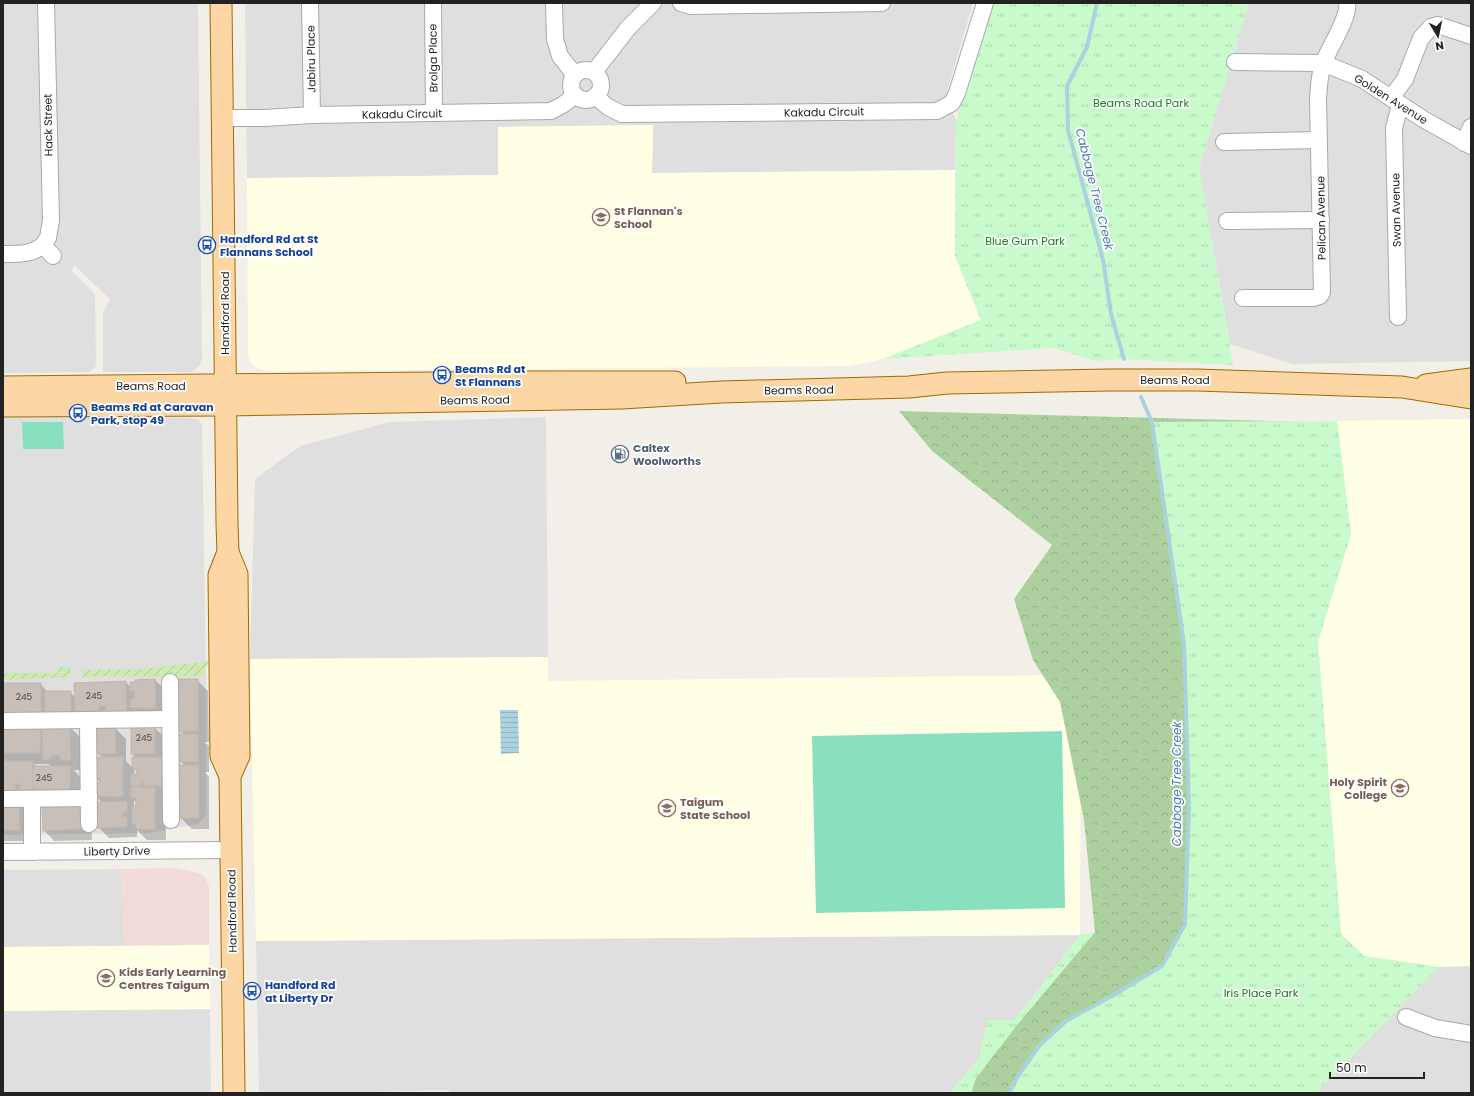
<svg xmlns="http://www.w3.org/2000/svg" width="1474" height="1096" font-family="Poppins,sans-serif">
  <defs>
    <pattern id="forest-crowns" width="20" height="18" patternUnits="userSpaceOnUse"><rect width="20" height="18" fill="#add19e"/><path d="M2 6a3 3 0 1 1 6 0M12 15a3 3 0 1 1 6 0" fill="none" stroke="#95b388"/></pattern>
    <pattern id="park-tufts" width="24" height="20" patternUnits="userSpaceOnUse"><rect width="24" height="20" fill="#c8facc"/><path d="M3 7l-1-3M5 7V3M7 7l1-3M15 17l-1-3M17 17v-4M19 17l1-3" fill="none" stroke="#acd6af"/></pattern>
    <pattern id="garden-furrows" width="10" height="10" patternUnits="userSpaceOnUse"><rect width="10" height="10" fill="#cdebb0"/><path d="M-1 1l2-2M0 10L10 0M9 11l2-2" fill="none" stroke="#b0c997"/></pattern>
    <pattern id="water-rules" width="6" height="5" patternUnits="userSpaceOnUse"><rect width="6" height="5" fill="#aad3df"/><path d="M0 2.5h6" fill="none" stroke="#92b5bf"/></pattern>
  </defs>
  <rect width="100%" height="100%" fill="#f2efe9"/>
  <g fill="#e0dfdf">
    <path d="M3,3H198L202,359L200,365L192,372H103V313L110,299L74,265L72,271L95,294L96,366L89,372L3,373Z"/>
    <path d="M245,3H973L947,91L956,121L955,170L652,173L653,125L498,127V175L247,178Z"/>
    <path d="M1249,3H1471V361L1292,364L1230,344L1199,168Z"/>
    <path d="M3,413L191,418L197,419L202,424L206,678V813L203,819L199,823L193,825L150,833L3,835Z"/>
    <path d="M546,417L548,657L250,659L255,479L300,446L390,422Z"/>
    <path d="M122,869L124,946L3,947V870Z"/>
    <path d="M1080,935L1015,1020L988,1021L978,1060L950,1093H449V1090L340,1093H259L256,941Z"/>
    <path d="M1471,966V1093H1316L1439,967Z"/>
    <path d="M210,1009L211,1093H3V1011Z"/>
  </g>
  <path fill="#f2dad9" d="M174,868L198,873L204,876L209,886V945L124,946L122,869Z"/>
  <g fill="#ffffe5">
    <path d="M653,125L652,173L955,170V256L981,320L883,359L850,366L267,371L260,369L253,365L248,355L247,178L498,175V127Z"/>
    <path d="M1471,419V966L1439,967L1364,956L1341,934L1318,642L1351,534L1337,421Z"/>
    <path d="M548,657V681L1081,675L1080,935L256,941L250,659Z"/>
    <path d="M209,945L210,1009L3,1011V947Z"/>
  </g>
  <path fill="url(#forest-crowns)" d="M899,411L1307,422L1305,1093H971L976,1078L1016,1026L1095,932L1084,820L1060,702L1033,660L1014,599L1052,545L932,451Z"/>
  <g fill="url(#park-tufts)">
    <path d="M993,3H1249L1199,168L1233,365L1124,359L1095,361L1053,348L883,359L981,320L955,256L956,121Z"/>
    <path d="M1337,421L1351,534L1318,642L1341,934L1364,956L1439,967L1316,1093H1009L1018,1076L1039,1046L1066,1021L1112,996L1162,966L1185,924L1189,807L1184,644L1152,422Z"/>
    <path d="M1095,932L1016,1026L976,1078L971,1093H951L978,1060L988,1020H1015L1080,935Z"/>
  </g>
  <g fill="url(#garden-furrows)">
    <path d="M208,661L204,676L83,677V670L145,669Z"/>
    <path d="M58,667H71L69,677L3,680V673H58Z"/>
  </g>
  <g fill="#88e0be">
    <path d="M22,422H63L64,449H23Z"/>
    <path d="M1062,731L1065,908L816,913L812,736Z"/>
  </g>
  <path fill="#e2e2e2" d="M71,725H84L85,787H73Z"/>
  <path fill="url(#water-rules)" d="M500,710H518L519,753L501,754Z"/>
  <g fill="#0003" fill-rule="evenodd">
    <path d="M155,680L166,691V718L14,724L40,684L48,692H70L75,697L126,682L131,688ZM55,712H76V714Z"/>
    <path d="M197,680L208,691L209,742H204L209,746V772H205L209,777V829H192L181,818V814L178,811L181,791L177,787L185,766L177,757L180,743L184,735L176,724Z"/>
    <path d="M3,727L40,728L43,731L70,727L81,738V770H74L81,778V800L3,802ZM34,764H49L52,767H37Z"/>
    <path d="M115,728L126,739V761L133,768V758H136L132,754V728H155L166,739L173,796H163L165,799L166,840H147L137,830V837L109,838L98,827L102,802L95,796L102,784L96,778L103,758L99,754ZM134,769L138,773V775H134ZM134,800L137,803V807H134Z"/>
    <path d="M3,804H19L30,815V841H3Z"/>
    <path d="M91,815L92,840L54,841L44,830Z"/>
  </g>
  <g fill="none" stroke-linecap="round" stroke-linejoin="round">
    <g stroke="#aad3df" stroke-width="4">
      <path d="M1097,3L1087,47L1067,86L1068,130L1103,260L1111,314L1124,359"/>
      <path d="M1009,1093L1018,1076L1039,1046L1066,1021L1112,996L1162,966L1185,924L1189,807L1184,644L1152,422L1141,397"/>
    </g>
  </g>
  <g fill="#c7bfb8" stroke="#c4b6ab">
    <path d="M155,679L156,708H131L130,699H134V691H130V682H135V680Z"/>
    <path d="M177,679H198V731L179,732V725H175Z"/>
    <path d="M126,681L127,712H106V706H99V711H75L74,683Z"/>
    <rect x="3" y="683" width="38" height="31"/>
    <path d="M44,691H71V713H45Z"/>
    <path d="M3,726L41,727L40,753H3Z"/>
    <path d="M42,726H70L71,760H60V755H51V759L43,760Z"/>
    <path d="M115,727L116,754H98L97,728Z"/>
    <rect x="131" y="727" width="24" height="27"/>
    <path d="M179,734H198V762H179V757H176V742H179Z"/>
    <path d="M95,757H123V797L94,796V783H100L101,778H95Z"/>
    <path d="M132,757H162L163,786H143V782H141V786H131V774H137V769L132,768Z"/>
    <path d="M3,761H33V790H20V784H15V790H3Z"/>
    <path d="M179,765H199V818H180V812H177V793H180V787H176Z"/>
    <path d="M33,766H71L70,790L33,789Z"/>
    <path d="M131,787H155V830L136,829V825L132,824V806H136V798H131Z"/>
    <path d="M127,801V811L123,812V817H127V827L97,828L96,802Z"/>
    <path d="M3,803H19L20,830H3Z"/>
    <path d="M81,803V829L43,831L42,804Z"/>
  </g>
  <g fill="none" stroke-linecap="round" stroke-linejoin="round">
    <defs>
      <g id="minor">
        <path d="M310,3L312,115"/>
        <path d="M433,3L434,113"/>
        <path d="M554,3L555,39L560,56L575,75"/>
        <path d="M681,3L691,6L882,3"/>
        <path d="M1235,62L1323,63L1362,79L1423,119L1471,146"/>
        <circle cx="586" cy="85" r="15"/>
        <path d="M594,72L628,28L653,3"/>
        <path d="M595,96L608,107L622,114L937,111L952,103L957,93L985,3"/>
        <path d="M1391,98L1405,79L1421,38L1431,27L1438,25L1471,36"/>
        <path d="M224,118H265L312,115L551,111L564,104L575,95"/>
        <path d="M1224,142L1319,140"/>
        <path d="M1464,143L1471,127"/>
        <path d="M1227,221L1321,220"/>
        <path d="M43,245L48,238L51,220L46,3"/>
        <path d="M3,254C17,254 32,255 43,245L53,256"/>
        <path d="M1243,298H1314L1320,296L1322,292L1318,99C1319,87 1319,76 1323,64C1328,49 1350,17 1347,3"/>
        <path d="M1398,317L1394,128L1400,105"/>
        <path d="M170,682L171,820"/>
        <path d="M3,721L170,719"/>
        <path d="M88,721L89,824"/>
        <path d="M3,799L89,798"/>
        <path d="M32,799V852"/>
        <path d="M3,852L231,850"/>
        <path d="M1406,1017L1435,1028L1471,1034"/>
      </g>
      <g id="major">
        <path d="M221,3L227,524L228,552L237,574L238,668L239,756L230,776L234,1093"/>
        <path d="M1426,385L1471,379"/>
        <path d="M3,387L532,382H675"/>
        <path d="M3,406L226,405L622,398L721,392L909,387L947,383L1109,380H1197L1402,387L1471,398"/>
        <path d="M228,552L219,575L221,756L230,776"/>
      </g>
    </defs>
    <use href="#minor" stroke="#a9a9a9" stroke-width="18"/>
    <use href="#major" stroke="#a06b00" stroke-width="23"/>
    <use href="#minor" stroke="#fff" stroke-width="16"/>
    <use href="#major" stroke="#fcd6a4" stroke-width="21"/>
  </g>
  <defs>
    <symbol id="school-ring" viewBox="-11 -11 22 22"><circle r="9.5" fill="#fff" stroke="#8d6e63" stroke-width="1.5"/><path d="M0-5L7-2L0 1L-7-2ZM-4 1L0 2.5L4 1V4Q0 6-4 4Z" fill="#8d6e63"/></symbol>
    <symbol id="bus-ring" viewBox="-11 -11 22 22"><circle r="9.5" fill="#fff" stroke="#1a4fb4" stroke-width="1.5"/><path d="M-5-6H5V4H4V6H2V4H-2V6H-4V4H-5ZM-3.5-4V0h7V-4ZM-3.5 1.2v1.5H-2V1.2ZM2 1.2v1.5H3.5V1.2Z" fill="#1a4fb4"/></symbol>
    <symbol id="fuel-ring" viewBox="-11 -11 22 22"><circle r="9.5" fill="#fff" stroke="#5c6f8a" stroke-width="1.5"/><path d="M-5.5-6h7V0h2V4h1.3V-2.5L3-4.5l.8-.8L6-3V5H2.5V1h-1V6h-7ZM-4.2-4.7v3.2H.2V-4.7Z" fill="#5c6f8a"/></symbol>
  </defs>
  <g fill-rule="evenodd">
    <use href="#school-ring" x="591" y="207" width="20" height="20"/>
    <use href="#bus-ring" x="197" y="235" width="20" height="20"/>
    <use href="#bus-ring" x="432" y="365" width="20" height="20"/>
    <use href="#bus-ring" x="68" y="403" width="20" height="20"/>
    <use href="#fuel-ring" x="610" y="444" width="20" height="20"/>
    <use href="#school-ring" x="1390" y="778" width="20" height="20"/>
    <use href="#school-ring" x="657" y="798" width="20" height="20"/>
    <use href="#school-ring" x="96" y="968" width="20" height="20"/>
    <use href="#bus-ring" x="242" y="981" width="20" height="20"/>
  </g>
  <g text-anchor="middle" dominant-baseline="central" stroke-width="3.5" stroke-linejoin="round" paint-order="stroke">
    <g font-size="9" fill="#4b4948">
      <text x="94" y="696">245</text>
      <text x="24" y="697">245</text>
      <text x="144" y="738">245</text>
      <text x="44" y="778">245</text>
    </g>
    <g font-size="11" fill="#222" stroke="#fff">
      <text transform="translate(433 58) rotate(-91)">Brolga Place</text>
      <text transform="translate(311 59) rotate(-91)">Jabiru Place</text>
      <text transform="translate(1391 99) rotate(32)">Golden Avenue</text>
      <text transform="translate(824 112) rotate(-1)">Kakadu Circuit</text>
      <text transform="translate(402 114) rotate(-1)">Kakadu Circuit</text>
      <text transform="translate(48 125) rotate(-91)">Hack Street</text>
      <text transform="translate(1396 210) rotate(-91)">Swan Avenue</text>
      <text transform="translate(1321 218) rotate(-91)">Pelican Avenue</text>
      <text transform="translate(225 313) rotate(-90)">Handford Road</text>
      <text x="1175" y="380">Beams Road</text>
      <text x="151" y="386">Beams Road</text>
      <text transform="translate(799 390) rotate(-1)">Beams Road</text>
      <text transform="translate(475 400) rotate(-1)">Beams Road</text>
      <text transform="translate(117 851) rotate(-1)">Liberty Drive</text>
      <text transform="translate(232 911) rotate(-91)">Handford Road</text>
    </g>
    <g font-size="11" fill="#0c8416" stroke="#fff">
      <text x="1141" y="103">Beams Road Park</text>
      <text x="1025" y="241">Blue Gum Park</text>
      <text x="1261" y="993">Iris Place Park</text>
    </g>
    <g font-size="11" font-weight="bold" fill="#785e54" stroke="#fff" text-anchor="start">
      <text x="614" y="211">St Flannan's<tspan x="614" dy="13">School</tspan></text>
      <text x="1387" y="782" text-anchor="end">Holy Spirit<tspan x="1387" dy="13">College</tspan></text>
      <text x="680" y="802">Taigum<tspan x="680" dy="13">State School</tspan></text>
      <text x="119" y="972">Kids Early Learning<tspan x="119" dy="13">Centres Taigum</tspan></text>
    </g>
    <g font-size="11" font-weight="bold" fill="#164399" stroke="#fff" text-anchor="start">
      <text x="220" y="239">Handford Rd at St<tspan x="220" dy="13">Flannans School</tspan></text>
      <text x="455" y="369">Beams Rd at<tspan x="455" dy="13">St Flannans</tspan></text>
      <text x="91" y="407">Beams Rd at Caravan<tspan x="91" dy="13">Park, stop 49</tspan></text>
      <text x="265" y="985">Handford Rd<tspan x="265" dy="13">at Liberty Dr</tspan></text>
    </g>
    <g font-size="11" font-weight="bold" fill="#4e5e75" stroke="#fff" text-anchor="start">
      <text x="633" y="448">Caltex<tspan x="633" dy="13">Woolworths</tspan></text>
    </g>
    <g font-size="12" font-style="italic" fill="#4a7aab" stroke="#fff">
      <text transform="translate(1095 189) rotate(76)">Cabbage Tree Creek</text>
      <text transform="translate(1176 784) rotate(-90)">Cabbage Tree Creek</text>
    </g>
  </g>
  <rect width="1474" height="1096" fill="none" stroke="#222222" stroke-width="8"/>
  <g transform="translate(1438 36) rotate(170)" stroke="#ffffff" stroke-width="3" paint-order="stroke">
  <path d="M0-3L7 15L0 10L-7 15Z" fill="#222222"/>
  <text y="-6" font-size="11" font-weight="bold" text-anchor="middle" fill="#222222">N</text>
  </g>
  <path d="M1330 1072v6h94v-6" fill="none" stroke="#222222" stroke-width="2"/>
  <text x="1336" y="1072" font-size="12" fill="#222222" stroke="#ffffff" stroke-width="3" paint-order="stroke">50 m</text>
</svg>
